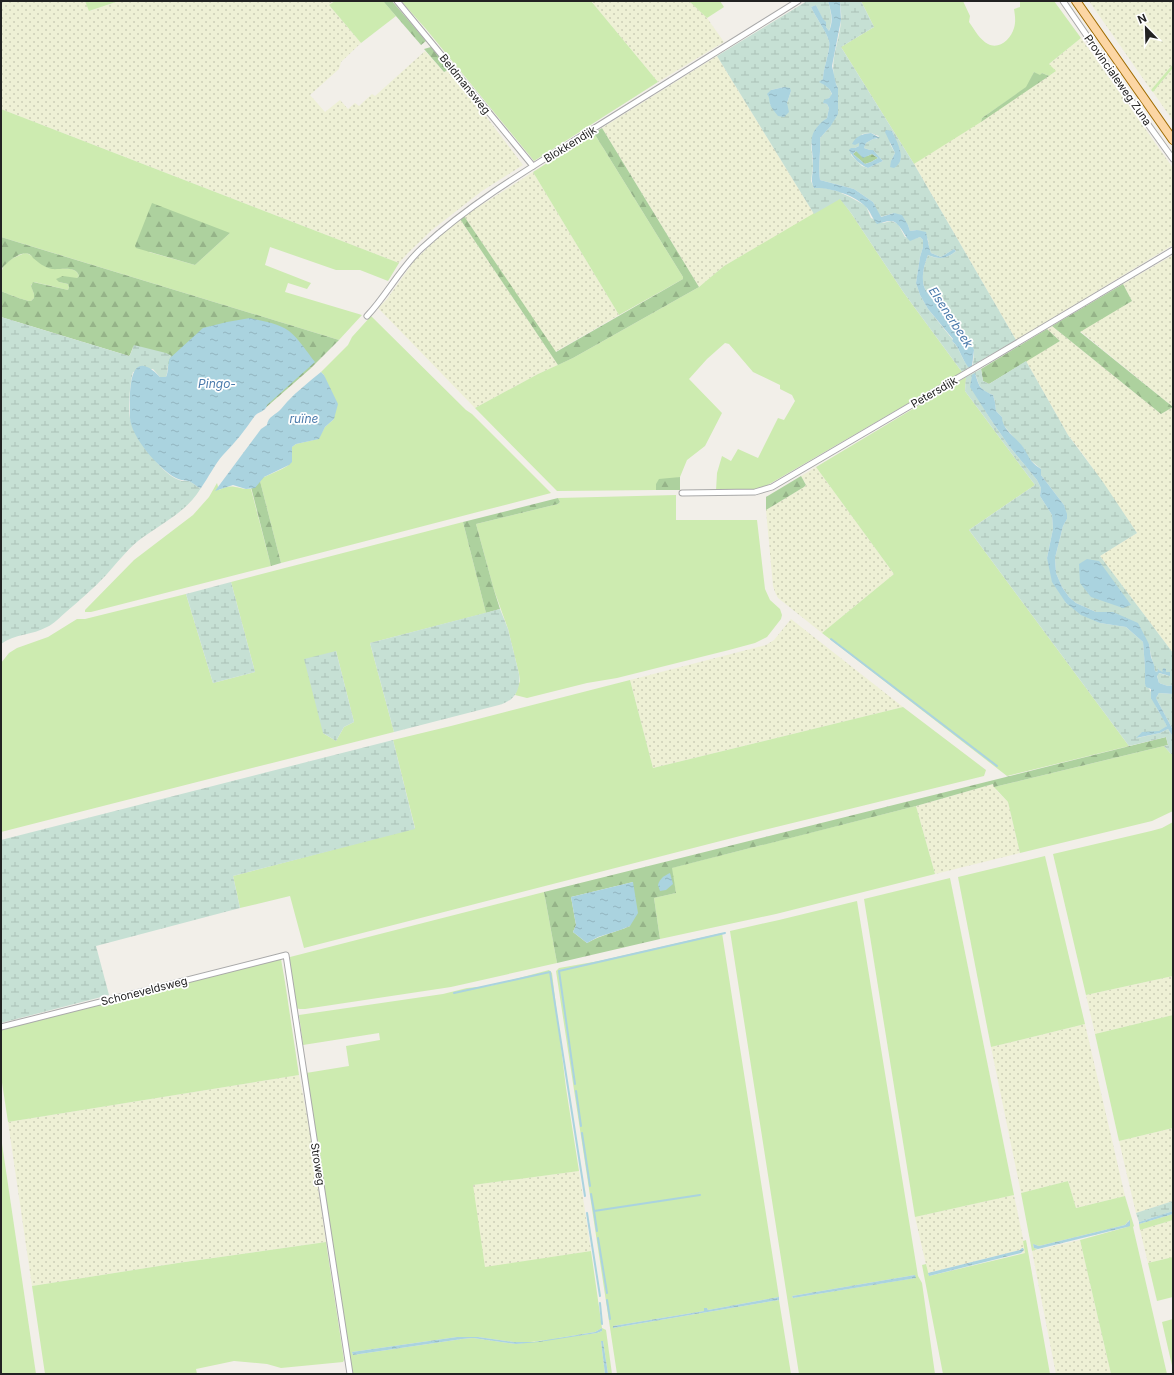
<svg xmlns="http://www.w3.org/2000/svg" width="1174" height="1375" font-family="Inter,sans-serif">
  <defs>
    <pattern id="farmland-dots" width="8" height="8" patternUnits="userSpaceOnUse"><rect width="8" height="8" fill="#eef0d5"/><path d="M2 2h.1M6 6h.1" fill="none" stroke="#ccceb7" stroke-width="1.8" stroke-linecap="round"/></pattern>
    <pattern id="forest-firs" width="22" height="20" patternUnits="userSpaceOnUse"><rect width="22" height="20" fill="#add19e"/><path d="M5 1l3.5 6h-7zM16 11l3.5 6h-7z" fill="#95b388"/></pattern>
    <pattern id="wetland-marsh" width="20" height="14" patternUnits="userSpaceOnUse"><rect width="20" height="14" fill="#c6e0d4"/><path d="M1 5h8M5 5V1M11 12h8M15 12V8" fill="none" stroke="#aac0b6"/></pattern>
    <pattern id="water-ripples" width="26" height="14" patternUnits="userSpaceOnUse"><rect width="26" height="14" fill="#aad3df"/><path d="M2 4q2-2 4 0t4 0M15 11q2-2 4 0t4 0" fill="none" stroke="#92b5bf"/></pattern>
  </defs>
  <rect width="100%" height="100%" fill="#f2efe9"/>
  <g fill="url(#farmland-dots)">
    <path d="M1,1H85L90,11L119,1H335L329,5L361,43L341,62L339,69L310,95L325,112L340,100L348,109L355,103L359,106L372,94L375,96L425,51L444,72L450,69L523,165L482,191L432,230L408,253L399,263L1,109Z"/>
    <path d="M591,1H689L707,18L724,42L658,82Z"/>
    <path d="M1089,1H1173V64L1151,90Z"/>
    <path d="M1081,38L1173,168V245L1016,340L914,164L1055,72L1048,65Z"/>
    <path d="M717,56L814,214L724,266L699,287L602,128Z"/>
    <path d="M1173,68V121L1153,92Z"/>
    <path d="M533,172L619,315L555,352L464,216Z"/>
    <path d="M460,219L558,365L538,374L475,408L378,308L387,299L414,261L440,236Z"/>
    <path d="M1173,255V407L1080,331L1132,301L1123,284Z"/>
    <path d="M1052,326L1161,414L1173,407V653L1100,556L1137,533L1085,457L1068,435L1026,361L1060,341L1047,329Z"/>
    <path d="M816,467L894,574L822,633L778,598L775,592L773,586L766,510L804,487L806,485L805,483L801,476Z"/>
    <path d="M791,619L903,707L653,768L630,680L766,645L774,640Z"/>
    <path d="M993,784L997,791L1008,802L1020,853L935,874L916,806Z"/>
    <path d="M1173,976V1015L1095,1034L1086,995Z"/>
    <path d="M1085,1024L1125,1196L1076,1208L1068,1181L1021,1193L991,1047Z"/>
    <path d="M299,1075L310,1131L326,1242L178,1263L32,1286L8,1122Z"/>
    <path d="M1173,1128V1201L1136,1213L1119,1141Z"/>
    <path d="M579,1171L591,1251L485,1268L472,1185Z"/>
    <path d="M1014,1195L1026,1253H1021L1024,1250L1022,1248L1020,1250L928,1273L915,1217Z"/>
    <path d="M1173,1220V1257L1148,1263L1140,1230Z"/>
    <path d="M1080,1240L1111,1374H1056L1032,1251Z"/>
  </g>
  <g fill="#cdebb0" fill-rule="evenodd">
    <path d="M85,1H119L89,11Z"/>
    <path d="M335,1H383L396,16L361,43L329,5Z"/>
    <path d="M401,1H591L658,82L534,161L426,29Z"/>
    <path d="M689,1H720L724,7L707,18Z"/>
    <path d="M861,1H963L970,16L969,22C974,29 980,40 988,44C999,50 1011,39 1014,28C1016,22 1015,15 1014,9L1020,7V1H1054L1081,38L1049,64L1056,71L1049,76L1042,73L1040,76L1034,72L1027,87L982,118L981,122L914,164L841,47L874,27Z"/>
    <path d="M1173,64V68L1153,92L1151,90Z"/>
    <path d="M1,109L399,263L388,281L360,270H336L270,247L265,265L311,283L307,289L288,283L285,292L362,315L339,340L1,237ZM230,233L195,265L149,252Z"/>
    <path d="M594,133L683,277V279L619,315L533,172Z"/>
    <path d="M840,198L851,213L904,293L962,372L766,486L756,489L716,491L717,473L722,456L731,461L738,449L758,458L778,418L784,420L795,401L792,395L780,389V385L753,372L729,344L725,343L707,359L689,379L722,413L705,446L687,460L680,477L656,484V490L557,491L475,408L538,374L573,358L699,287L724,266Z"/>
    <path d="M25,253C33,254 39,265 50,268C59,270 76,265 79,276L77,278L59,282L68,284L69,287L68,290L34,282L31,285L34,294V298C33,299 32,300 31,301C28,302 5,293 1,291C1,266 0,263 25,253Z"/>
    <path d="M371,316L466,410L472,414L551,493L281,563L260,481L262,478L282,469L289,465L292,447L296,444L318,439L325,427L334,419L324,375L321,372L348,345L352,337Z"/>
    <path d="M966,377L965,391L1035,485L969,530L1129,746L1007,776L822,633L894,574L816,467Z"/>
    <path d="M217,483L219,490C233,482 238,490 251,489L271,566L91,612H85V610L134,560L193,515L209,497Z"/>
    <path d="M676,495V520H757L765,589L770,600L780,609L782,615L781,619L767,637L755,643L729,650L617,678L587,683L527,698L515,695L520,681L519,674L508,629L494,590L476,524L558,504L560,502L558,498Z"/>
    <path d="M463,522L486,613L370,643L394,732L1,832V663L9,653L17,648L48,637L77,619H85L186,594L213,683L255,672L231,582ZM336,651L354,722L344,727L336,741L323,733Z"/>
    <path d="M630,680L653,768L903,707L986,770L984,776L744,835L304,948L290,896L240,908L233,876L415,828L393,740L451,726Z"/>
    <path d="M1164,746L1171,754H1173V811L1152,821L1020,853L1008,802L994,787Z"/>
    <path d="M916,806L935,874L776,914L660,939L654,898L676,893L671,868Z"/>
    <path d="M1173,822V976L1086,995L1053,854L1151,831L1162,828Z"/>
    <path d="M1045,856L1085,1024L991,1047L958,877Z"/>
    <path d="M950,878L1014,1195L915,1217L864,899Z"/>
    <path d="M544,892L557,963L451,987L305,1009H300L295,1008L289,963L290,957Z"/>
    <path d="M857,901L918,1276L922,1283L935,1374H799L730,931L779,920ZM915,1275V1278L793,1298L792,1296Z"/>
    <path d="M722,933L779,1297L708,1310L707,1308H704V1311L613,1326V1328L779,1300L791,1374H617L556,971L559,968L599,961Z"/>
    <path d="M281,959L285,982L299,1075L8,1122L1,1076V1030Z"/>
    <path d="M549,970L552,973L566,1088L579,1171L473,1185L485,1267L591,1251L602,1328L606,1330L612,1374H608L603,1341H601L605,1374H352L306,1073L349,1066L346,1046L380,1040L379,1033L303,1045L299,1015L443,994L467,988L490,986ZM602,1328V1331L597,1333L516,1344L473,1338L462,1339L353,1355L352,1352L457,1337H478L514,1342H534L595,1332Z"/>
    <path d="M1173,1015V1128L1119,1141L1095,1034Z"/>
    <path d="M1,1137L36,1374H1Z"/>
    <path d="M1068,1181L1076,1208L1125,1196L1134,1226L1133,1227L1167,1374H1111L1080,1240L1127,1227L1129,1220L1125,1225L1039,1246L1033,1244L1034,1248L1038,1249L1032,1251L1021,1193Z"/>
    <path d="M1173,1214V1220L1140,1230L1139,1224Z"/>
    <path d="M1026,1240L1050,1374H943L922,1265L926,1264L929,1276L1025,1253L1023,1241Z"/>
    <path d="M326,1242L344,1360L343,1362L281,1368L267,1364L234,1361L196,1369L197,1374H45L32,1286L178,1263Z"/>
    <path d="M1173,1257V1297L1157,1301L1148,1263Z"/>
    <path d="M1173,1319V1370L1162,1322Z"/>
  </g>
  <g fill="url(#forest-firs)" fill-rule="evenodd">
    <path d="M383,1H392L426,41L421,45Z"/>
    <path d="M431,47L450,69L444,72L424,49Z"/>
    <path d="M1034,72L1040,75L1042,73L1049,76L981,122L982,118L1026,87Z"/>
    <path d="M602,128L699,287L573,358L558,365L460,219L464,216L556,352L683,279V277L594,133Z"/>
    <path d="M856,151L867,156L872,154L878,158L871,162L865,164L853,154Z"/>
    <path d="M152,203L230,233L195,265L136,248L135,246Z"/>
    <path d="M1,237L27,245L339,340L310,369L263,410L133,347L130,355L129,356L1,317V291C5,293 28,302 31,301C32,300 33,299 34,298V294L31,286L33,282L68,290L69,287L68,284L59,282L56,279L63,276L77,278L79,276C76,265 60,270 52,269C44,267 39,263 33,258C32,256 31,255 29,254C21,250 4,264 1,270Z"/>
    <path d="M1123,284L1132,301L1080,332L1173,407L1161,414L1052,326Z"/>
    <path d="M1047,329L1060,341L989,384L983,381L981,369Z"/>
    <path d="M801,476L806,485L804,487L766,510V497Z"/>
    <path d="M264,477L260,481L281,563L271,566L249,479Z"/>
    <path d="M680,477V490H656V484L659,479Z"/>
    <path d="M558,498L560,502L558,504L476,524L494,590L500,609L486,613L463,522Z"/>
    <path d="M1166,737L1168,745L994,787L993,784L916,806L672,868L676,893L654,898L660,939L557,963L544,892ZM633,882L630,926C616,932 601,935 587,943L573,932L576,925L571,897Z"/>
  </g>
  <g fill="url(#wetland-marsh)" fill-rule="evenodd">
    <path d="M807,1H828C831,12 833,20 829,31L826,27L816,5L811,7C815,16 827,33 829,41C831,49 823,69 823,79L820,82C826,85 830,88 832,95L823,103L827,104L829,108L827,118L818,126L811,145L813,166L811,181L814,188H824L846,193H841L850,197L866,206L871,218L883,223L891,221L898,224L905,237L914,239L920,237L923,240V247L920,257L916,283L920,295L928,309L953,340L952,341C961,349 961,360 969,367L962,372L904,293L851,213L840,199L814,214L717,56ZM784,87L791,91L787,103L770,105L771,90Z"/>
    <path d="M840,1H861L874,27L841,47L914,164L1016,340L973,365L974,351L972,344L965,339L955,327L958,325H953L947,319L932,297C918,288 923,268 928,255C938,260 947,259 956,251L954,249L941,257L931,253L929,248L928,239L917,230L910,231L908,225L894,213L880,217L873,202L854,189L820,180C818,166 821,152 820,138L830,127L838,88C826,66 840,43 841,20C842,14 840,7 840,1ZM892,131L900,151L891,161L895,153L890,144ZM871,133L879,136L877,139H873L866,143L864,148L870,150H873L883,161L868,168L862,166L851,155V148H855L859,146L862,134Z"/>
    <path d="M1,317L129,356L130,355L134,345L166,353L172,356C166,362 169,370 166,377H160L153,369L133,372C130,382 128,408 130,418C131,423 136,429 138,434C147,450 163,476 182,481C182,481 187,481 188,481C193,482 196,487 201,488C186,513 160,524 138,541C126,551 117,563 107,574C94,588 80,600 66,612C60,617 54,624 47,627C33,635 14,634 1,644Z"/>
    <path d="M1026,361L1068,435L1103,482L1137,533L1100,556L1173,653V685L1168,686L1159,683L1157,675L1158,673L1169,676L1159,670V668L1157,672L1155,671C1153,662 1150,653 1149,644L1113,612H1096L1076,603L1069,597L1062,587L1056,573L1055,558L1063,526L1067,519L1064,505L1041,475V469L1028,458L1022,446L1018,443L1002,423V417L996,411L995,402L993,395C981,390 979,387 976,375L972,376L971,387L989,417L1009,446L1037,480L1041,488L1040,496L1052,515L1053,529L1047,558L1066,603L1100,623L1126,627L1143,642L1145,667V684C1154,692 1153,703 1159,712C1162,717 1165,721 1167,726L1160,732H1142L1137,738L1160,733L1168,729L1173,737V754H1171L1164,746L1168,745L1166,737L1129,746L969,530L1035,485L965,391L966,377L981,369L983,381L989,384Z"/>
    <path d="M231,582L255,672L213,683L186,594Z"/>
    <path d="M500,609L508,629L519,674C521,690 514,701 499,705L394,732L370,643Z"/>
    <path d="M336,651L354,722L344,727L336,741L323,733L304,659Z"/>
    <path d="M1159,693L1173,694V730L1156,698Z"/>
    <path d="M393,740L415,829L233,876L240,908L96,946L109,995L1,1023V840Z"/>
    <path d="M1173,1201V1211L1139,1222L1136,1213Z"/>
  </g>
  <g fill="url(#water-ripples)" fill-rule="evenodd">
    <path d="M828,1H840L841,20L832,66L836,84L838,88V114L830,127L820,138C821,152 818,166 820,180L854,189L873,202L881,217L894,213L902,215L908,225L910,231L917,230L926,232C928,239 928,246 931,253L941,257L954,249L956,251C946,259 940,260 928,255C923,268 918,288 932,297L947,319L953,325L958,324L955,327L965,339L972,344L974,350L972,366L969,368C961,359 961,349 952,341L953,339L928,309L920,295L916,283L920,257L923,247V240L920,237L910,241C903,235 900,221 890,221C886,221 881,223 877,224C872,218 871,213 867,208C856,195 829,187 814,188C810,180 813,175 813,166C813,143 805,134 827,118L829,108L827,104L823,103L824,100L829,98L832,94C830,88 825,85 819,82L823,79C823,68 831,50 829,41C827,33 815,16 811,7L816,5L823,19L826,22V27L829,31C834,20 831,12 828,1Z"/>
    <path d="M784,87L790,88L791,91L787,103L789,112L784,117L778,116C775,112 771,108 770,104C769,100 770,98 767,94L771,90Z"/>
    <path d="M886,130L892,131C897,142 908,160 894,168L890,167L891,161L895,153L885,132Z"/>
    <path d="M871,133L880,138L873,139L866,143L864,148L870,150H873L883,161L868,168C860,165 853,158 849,150L851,148H855L859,146V143L855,145L852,144C856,136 862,134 871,133ZM856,151L863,158L872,154L878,158L871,162L865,164L853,154Z"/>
    <path d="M250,318C262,321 278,323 289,331C299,339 307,352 315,362L267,405C266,412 258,411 254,417C245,430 235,443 223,455C215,464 208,478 201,488C196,487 193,482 188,481C183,480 180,480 176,478C160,470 131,437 130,418C130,399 126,342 160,377H166C169,371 167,364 170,358L203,328L227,322Z"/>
    <path d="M321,372L324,375L338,404L334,419L325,427L319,439L296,444L292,447V462L289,465L264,477L255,488L246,489L233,485L215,491L261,429L267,425C268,416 276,415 281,409C283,407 285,404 287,402C297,391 309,382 321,372Z"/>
    <path d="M975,373C979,386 979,389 993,395L995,402L996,411L1002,417C1002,430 1017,438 1023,447C1030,458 1029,461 1041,469V475L1064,505L1067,514V519L1063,526L1055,558L1056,573L1062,587L1069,597L1076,603L1096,612H1113L1138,623L1149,644L1151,657L1154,665L1155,671L1157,672L1159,668V670L1163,672L1162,670L1164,668L1166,669V672H1170V676L1159,673L1157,676L1159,683L1168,686L1173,685V694L1159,693L1156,698L1173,730V737L1168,729L1160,733L1136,738L1142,732L1159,731L1167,726L1151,698V689L1146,687L1145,684V667L1143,642L1126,627L1100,623L1081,615L1066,603L1052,582L1047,558L1053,529L1052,515L1040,496L1041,488L1037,480L1009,446L989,417L970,387L972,375Z"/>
    <path d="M1087,559L1099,561L1131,605L1123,608L1091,597L1080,583L1079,564Z"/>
    <path d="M670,873L673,884L666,890L660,891L658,885C660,878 664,876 670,873Z"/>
    <path d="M633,882L638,913L630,926L620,930L598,937L587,943L573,932L576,925L571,897Z"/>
    <path d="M1173,1211V1214L1139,1224V1222Z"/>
    <path d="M1130,1220V1226L1127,1227L1038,1249L1034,1248L1033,1244L1039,1246L1125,1225Z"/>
    <path d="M1022,1248H1023L1024,1250L1021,1253L929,1276L928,1273L1020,1250Z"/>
    <path d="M915,1275L916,1278L793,1298L792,1296Z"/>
    <path d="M779,1297V1300L613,1328V1326L704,1311V1308H707L708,1310Z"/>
    <path d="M602,1328V1331L597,1333L539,1342L516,1344L473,1338L462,1339L353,1355L352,1352L457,1337H478L514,1342H534L595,1332Z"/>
    <path d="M601,1341H603L608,1374H605Z"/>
  </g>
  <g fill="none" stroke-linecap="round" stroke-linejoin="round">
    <g stroke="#aad3df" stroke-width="2">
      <path d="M831,639L997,766"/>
      <path d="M454,993L550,972L585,1196"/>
      <path d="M575,1084L559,971L725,933"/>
      <path d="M576,1091L581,1126"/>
      <path d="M582,1133L590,1186"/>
      <path d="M591,1194L594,1211"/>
      <path d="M587,1213L600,1296"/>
      <path d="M597,1231L594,1211L700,1195"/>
      <path d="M598,1238L607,1293"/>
      <path d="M607,1300L610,1319"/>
      <path d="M600,1303L602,1324"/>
    </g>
    <defs>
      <g id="minor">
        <path d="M397,1L533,166"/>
        <path d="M1063,1L1142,116L1173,159"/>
        <path d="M367,316C387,295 400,268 422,248C472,202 530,168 588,132C658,89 728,45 798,1"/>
        <path d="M682,493L755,492L772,487L990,359L1173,250"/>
        <path d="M1,1027L286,955L350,1374"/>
      </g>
      <path id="primary" d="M1076,1L1173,140"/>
    </defs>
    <use href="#minor" stroke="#a9a9a9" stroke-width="7"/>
    <use href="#primary" stroke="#a06b00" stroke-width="10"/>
    <use href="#minor" stroke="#fff" stroke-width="5"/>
    <use href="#primary" stroke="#fcd6a4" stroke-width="8"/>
  </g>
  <g text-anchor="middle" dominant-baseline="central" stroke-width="3.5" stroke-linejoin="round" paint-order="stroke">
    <g font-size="11" fill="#222" stroke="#fff">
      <text transform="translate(1118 80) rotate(55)">Provincialeweg Zuna</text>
      <text transform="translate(465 84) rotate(51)">Beldmansweg</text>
      <text transform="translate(570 144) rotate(-32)">Blokkendijk</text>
      <text transform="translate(934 392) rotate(-30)">Petersdijk</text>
      <text transform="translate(144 991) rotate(-14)">Schoneveldsweg</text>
      <text transform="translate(318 1164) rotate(81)">Stroweg</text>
    </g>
    <g font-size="12" font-style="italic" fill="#4a7aab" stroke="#fff">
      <text transform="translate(951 317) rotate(57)">Elsenerbeek</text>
      <text x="217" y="383">Pingo-</text>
      <text x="304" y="418">ruïne</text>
    </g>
  </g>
  <rect width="1174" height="1375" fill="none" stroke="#222222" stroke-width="4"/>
  <g transform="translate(1146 28) rotate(337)" stroke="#ffffff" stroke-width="3" paint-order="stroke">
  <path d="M0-3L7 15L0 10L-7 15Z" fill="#222222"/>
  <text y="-6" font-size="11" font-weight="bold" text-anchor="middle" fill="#222222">N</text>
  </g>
</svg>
